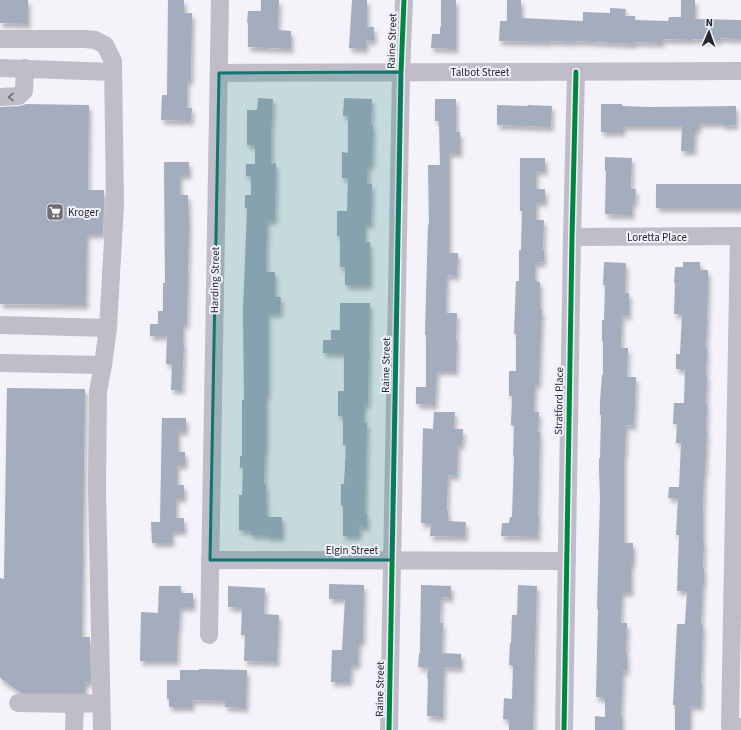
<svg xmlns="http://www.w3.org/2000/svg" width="741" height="730" font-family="'Source Sans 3',sans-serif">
  <defs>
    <filter id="shadow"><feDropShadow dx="2.5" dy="4.5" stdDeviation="2" flood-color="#0004"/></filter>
  </defs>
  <rect width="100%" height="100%" fill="#f3f3f9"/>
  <g fill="#a4adbe" filter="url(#shadow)">
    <path d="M0,0H28V24L0,23Z"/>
    <path d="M168,0H184V13H192L191,81H187V108H192L191,121L161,120L162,95H167Z"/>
    <path d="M261,0H279L278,30L291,31V49L248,47V23H247L248,11H261Z"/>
    <path d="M352,0H367V27H374V41L366,40V49L349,48Z"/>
    <path d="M441,0H456V49L431,48L432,34H440V27H441Z"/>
    <path d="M507,0H521V18L583,21V12L610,13V8L626,9L625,16H635V20L668,21L669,17H681V0H695V19L741,20V39L720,38V40L691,39V40L662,39V43L635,42L634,44L575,41V42L548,41V42L499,41L500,21H507Z"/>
    <path d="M258,98L273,99L272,123H271V164L276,163L275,220H267L266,272H275V297H281L280,313H268V395H266V450H265L264,484H266L267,517H282V537H268V535H251V531L239,530V495H242L243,468H240V456H242V400H244L243,312L247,208H245V195H251V176H246V164H255V145H247V110H257Z"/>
    <path d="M344,98L372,99L371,125H373L372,165H368L367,184H372L371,224H365V242H370V285H345V267H340V236H337V211H347L348,178H342V152L348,153V116H343Z"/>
    <path d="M435,99H456V132H460V153H449V253H458L457,276L447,275L446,313H457L456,341H457L456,371H437L435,405L416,404V387H426V335H425L428,225L429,224L428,165H440L439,121H435Z"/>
    <path d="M26,104L89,105L88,190H104V205L103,234H87L86,305L0,304V107L20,106Z"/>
    <path d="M601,104H622V106L651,107L736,106V125L723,126V123H699V129H695L694,151H681L682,126H623V132H601Z"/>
    <path d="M497,105L528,106V105L552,106L551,127L497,125Z"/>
    <path d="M605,157L632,158L631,189H636L635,203H632V215L605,214L606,171H605Z"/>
    <path d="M520,158H545V171H536V189H545V202H536V220H544L543,250H544V262L535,263V281L540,282V310H542L540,354L539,384H535L534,412H539L538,432H540L538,518H539L538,537L501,536L502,523H509L510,517H512L514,456H513L514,426L511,425L512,396H509V371H516V334H514L516,281H519V250H521L522,211H520Z"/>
    <path d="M164,162H189V175H180V195H188L189,225L187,324H183V345H184L182,390H171L172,364H166L167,336H150V324H158V311H163V283H165Z"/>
    <rect x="656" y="184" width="85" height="24"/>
    <path d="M604,262L626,263L625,293H629V316L622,315L621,348H628L627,377H636L634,426L626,425L625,454H624V543H633V564H631V592H622L621,623H627L626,654H627V671L623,670L621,717H622V730H595V716L605,717V698L596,697L598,609H597L600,498L599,470V458H600L601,415H600V402L602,375H603V341H602V320H604L605,285H603Z"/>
    <path d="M683,262H700V270H708V293L706,347L707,348L706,376H707L706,404H707L706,431H707L705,473H704L703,514V542H704L703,569H704V583H703L701,624L703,625L701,684H702L701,706H690V730H675V705H673L677,624H685L687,591H677L679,535H676L678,498H668L669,487H679L681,443H676L677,424H673L674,403H684L685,369H676V354H680L682,314H674L675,283H674L675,267H683Z"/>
    <path d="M340,303H370L368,404H364V423H367L365,514H367V527L359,526V536H343V506H341V484H344L346,445H343V416H338V391H344V353H323V340H331V330H340Z"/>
    <path d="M7,388L85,389L82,637H90L91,683L85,682V693H21L0,678V578L4,579Z"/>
    <path d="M434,412H455L454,429H463L462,445H458L457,476L448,475L447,511H448V521L466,522L465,537L430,536L431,524L421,523L423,428L433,429Z"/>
    <path d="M162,418H186V431H178V452H185V465H177V485H184V498H176V518H184V531H172V543H152L151,522H160Z"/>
    <path d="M329,584L364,585L363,641H359L358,665H351L350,682H331L332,650H342L345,599H329Z"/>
    <path d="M421,585L451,586V598L441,597L440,623H443L442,653L461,654V668L444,667L443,717L427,716L428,678H427L428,667H418L419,653H420Z"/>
    <path d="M518,585L537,586L533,730H509V720L503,719L504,698L512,699L513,666L509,665L510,643H511L512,615H517Z"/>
    <path d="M159,586H181V593H193V607H180L179,628H178L177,661H140L141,612L158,613Z"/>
    <path d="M228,586L265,588L264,614L279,615L277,662L244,661L245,635H241L242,608L228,607Z"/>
    <path d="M199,669L247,670L246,708L225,707V701L192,700V707H169V699H167V680H180V670H199Z"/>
  </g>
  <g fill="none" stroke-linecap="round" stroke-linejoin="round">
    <g stroke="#c0bcc8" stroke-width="18">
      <path d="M0,39H85L95,40L105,45L113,61L115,205L108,328L103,365L98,391L97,488L102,730"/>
      <path d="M0,68L113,72"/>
      <path d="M219,73L741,71"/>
      <path d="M0,97L19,96L24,91L25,68"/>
      <path d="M739,236L730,727H741"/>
      <path d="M572,237L741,236"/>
      <path d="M0,325L108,328"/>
      <path d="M0,363L103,365"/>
      <path d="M210,560L567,561"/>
      <path d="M209,635L220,0"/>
      <path d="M18,703L75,704L101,703"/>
      <path d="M74,730L75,704"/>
      <path d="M389,730L401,72L404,0"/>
      <path d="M564,730L572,237L576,72"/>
    </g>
    <defs>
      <g id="cycleway">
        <path d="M389,730L401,72L404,0"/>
        <path d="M564,730L572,237L576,72"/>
      </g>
    </defs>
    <use href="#cycleway" stroke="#f0f1fc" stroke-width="8"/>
    <use href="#cycleway" stroke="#00873e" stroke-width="5"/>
  </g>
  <defs><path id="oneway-chevron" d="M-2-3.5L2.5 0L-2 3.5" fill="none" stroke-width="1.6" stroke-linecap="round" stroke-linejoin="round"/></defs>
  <use stroke="#6b6a71" href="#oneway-chevron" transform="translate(11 97) rotate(179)"/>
  <path fill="#0f766e" fill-opacity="0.2" stroke="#0f766e" stroke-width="3" stroke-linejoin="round" d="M401,72L392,560H210L219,73Z"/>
  <defs>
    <symbol id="supermarket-square" viewBox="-11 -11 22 22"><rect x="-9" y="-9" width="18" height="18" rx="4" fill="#6e6e72" stroke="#f0f1fc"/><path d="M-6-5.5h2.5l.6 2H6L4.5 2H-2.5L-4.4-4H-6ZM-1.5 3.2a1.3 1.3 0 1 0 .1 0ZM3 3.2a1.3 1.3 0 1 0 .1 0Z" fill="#fff"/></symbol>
  </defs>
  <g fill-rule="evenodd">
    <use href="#supermarket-square" x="45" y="202" width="20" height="20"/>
  </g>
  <g text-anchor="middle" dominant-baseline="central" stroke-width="4" stroke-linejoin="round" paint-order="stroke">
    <g font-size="11" fill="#26262a" stroke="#f0f1fc">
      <text transform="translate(392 41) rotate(-88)">Raine Street</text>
      <text x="480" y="72">Talbot Street</text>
      <text x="657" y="237">Loretta Place</text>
      <text transform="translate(215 280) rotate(-89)">Harding Street</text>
      <text transform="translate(386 365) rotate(-89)">Raine Street</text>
      <text transform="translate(559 401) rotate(-89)">Stratford Place</text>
      <text x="352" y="550">Elgin Street</text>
      <text transform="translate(380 689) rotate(-89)">Raine Street</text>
    </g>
    <g font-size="11" fill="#26262a" stroke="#f0f1fc" text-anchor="start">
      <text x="68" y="212">Kroger</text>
    </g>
  </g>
  <g transform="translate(709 32) rotate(2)" stroke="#f0f1fc" stroke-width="3" paint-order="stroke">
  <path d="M0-3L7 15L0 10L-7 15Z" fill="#26262a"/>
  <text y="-6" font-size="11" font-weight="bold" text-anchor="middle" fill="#26262a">N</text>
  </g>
</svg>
